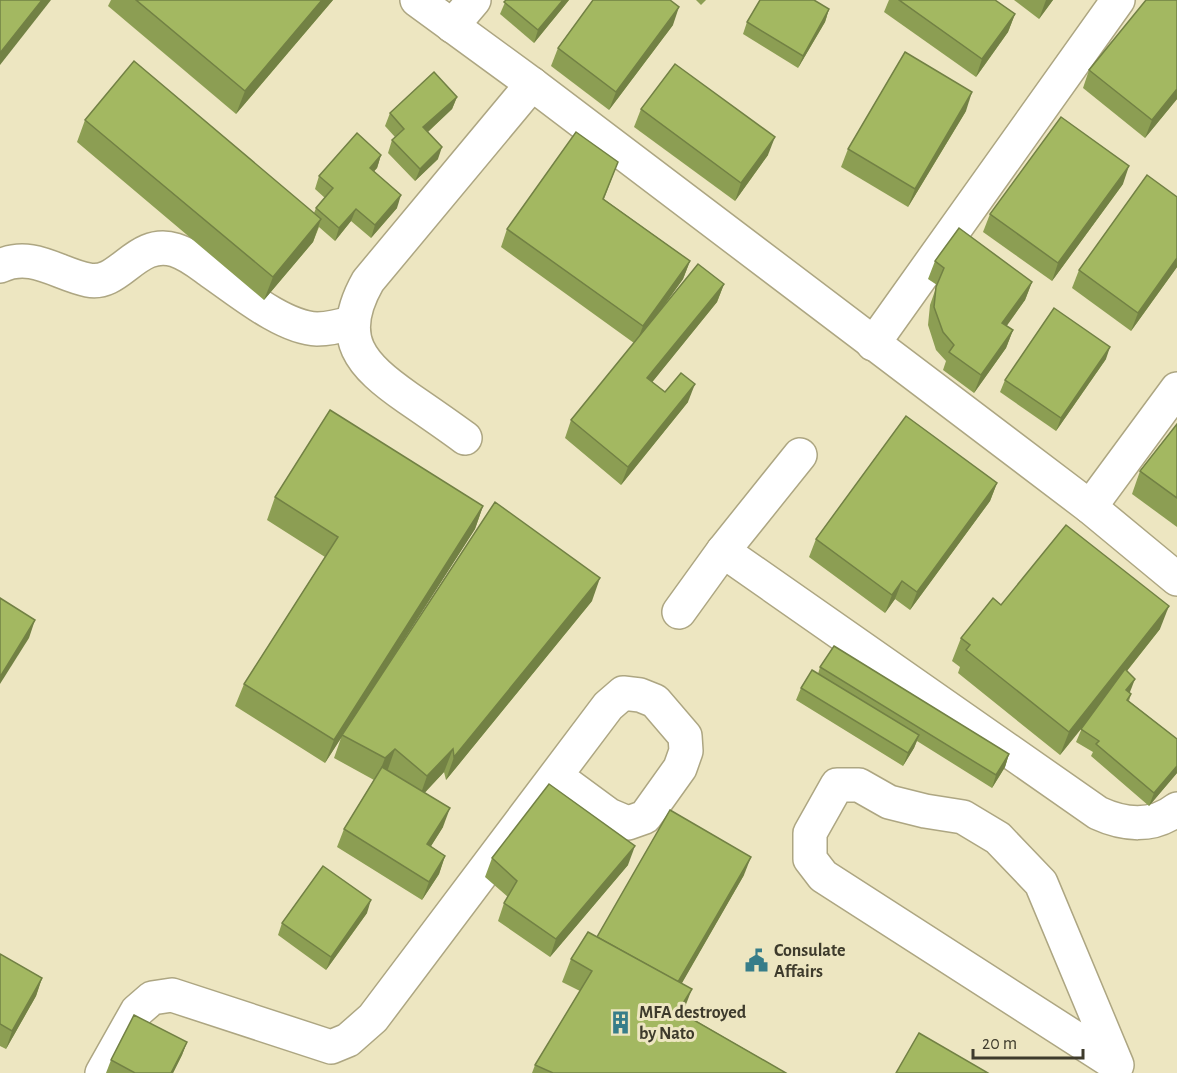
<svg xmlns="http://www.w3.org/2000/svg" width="1177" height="1073" font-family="'Alegreya Sans',sans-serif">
  <rect width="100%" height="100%" fill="#ede6c1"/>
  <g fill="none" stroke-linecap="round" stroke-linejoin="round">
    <defs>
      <g id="minor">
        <path d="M417,0L532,84L1090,507L1177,579"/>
        <path d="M452,26L474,0"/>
        <path d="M0,266C32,251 58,274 88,280C120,287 136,238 175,250C188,254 199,263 210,271C238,290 283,328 317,329C330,329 341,326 353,322"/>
        <path d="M873,344L1118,0"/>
        <path d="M465,438C446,424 427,411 408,398C361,365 335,339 368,281L532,84"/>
        <path d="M1090,507L1177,389"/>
        <path d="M723,551L1098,813C1124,825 1153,828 1177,809"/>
        <path d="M679,612L723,551L800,455"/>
        <path d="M837,785H859L889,802L925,811L963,817L998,838L1041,883L1117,1065L823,876L810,859V833Z"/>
        <path d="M102,1073L137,1011L152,998L172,995L331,1047L348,1040L373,1018L608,706L623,693L640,695L655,701L685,736L686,751L680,768L645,817L628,823L609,815L556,776"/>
      </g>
    </defs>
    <use href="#minor" stroke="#ada682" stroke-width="36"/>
    <use href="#minor" stroke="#fff" stroke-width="33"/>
  </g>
  <g fill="#8c9e53">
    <path d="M111,0H333L236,114L108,6Z"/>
    <path d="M506,0H569L534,43L500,14Z"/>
    <path d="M696,0H706L701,5Z"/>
    <path d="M889,0H995L1015,14L1008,32L976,77L884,12Z"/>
    <path d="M1014,0H1053L1039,19Z"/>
    <path d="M1177,0V99L1145,138L1083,88L1089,70Z"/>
    <path d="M829,9L825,22L798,68L743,34L747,22Z"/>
    <path d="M673,25L609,110L551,66L558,48Z"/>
    <path d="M457,97L452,109L428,132L438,159L415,181L388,153L392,140L395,137L385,126L390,113Z"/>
    <path d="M641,109L768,155L735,201L634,127Z"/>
    <path d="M966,111L908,207L841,167L848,149Z"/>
    <path d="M85,120L314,213L316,208L325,198L315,189L319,176L381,155L377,168L374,171L397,208L371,238L351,221L335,241L319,227L313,242L264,300L77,142Z"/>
    <path d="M618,162L604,199L690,261L683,279L660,311L724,284L717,302L652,382L665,392L688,402L621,485L565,438L571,420L634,343L501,247L507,229Z"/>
    <path d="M1123,184L1052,281L983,232L990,214Z"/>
    <path d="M1177,197V267L1131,331L1072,288L1079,270Z"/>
    <path d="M935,261L1032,282L1025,300L1006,326L1013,330L1006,348L974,393L943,370L946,361L936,350L928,325L930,305L937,285L928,279Z"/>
    <path d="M1106,359L1056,431L1000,392L1005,380Z"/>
    <path d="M1177,424V527L1132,494L1140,471Z"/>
    <path d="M997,483L990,501L910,610L895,599L885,613L809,557L816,539Z"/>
    <path d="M275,497L483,506L475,529L370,692L592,601L446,780L444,772L424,793L443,827L431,846L445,856L439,874L422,900L337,847L344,829L374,780L334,758L341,738L325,763L235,706L244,684L325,557L267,520Z"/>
    <path d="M1001,605L1160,629L1127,671L1129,693L1131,694L1129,701L1177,739V773L1149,806L1091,756L1093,752L1076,742L1082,728L1060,755L958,673L960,667L952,661L961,638Z"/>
    <path d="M820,667L1009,754L1005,767L992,788L917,741L914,748L903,766L796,700L801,688L818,674Z"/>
    <path d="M492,858L628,865L550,957L498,921L504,903L508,897L485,877Z"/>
    <path d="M744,875L681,984L683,1013L786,1073H532L535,1065L580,991L562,982L571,959L597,937Z"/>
    <path d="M367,913L326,970L278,935L282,923Z"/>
    <path d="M0,954L42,978L36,996L6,1049L0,1046Z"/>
    <path d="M187,1042L182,1055L173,1073H106L111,1060Z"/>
  </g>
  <g fill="#728144">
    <path d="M42,0H51L0,65V53Z"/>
    <path d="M322,0H333L236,114L245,91Z"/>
    <path d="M563,0H569L534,43L538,30Z"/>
    <path d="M1046,0H1053L1039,19Z"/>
    <path d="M679,7L673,25L609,110L616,92Z"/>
    <path d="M829,9L825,22L798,68L803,56Z"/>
    <path d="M1015,14L1008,32L976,77L982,59Z"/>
    <path d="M1177,89V99L1145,138L1152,120Z"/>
    <path d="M972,92L966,111L908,207L915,189Z"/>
    <path d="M457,97L452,109L419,140L423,127Z"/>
    <path d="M775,137L768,155L735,201L741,183Z"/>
    <path d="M442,147L438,159L415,181L420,169Z"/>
    <path d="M381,155L377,168L366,180L370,168Z"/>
    <path d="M1129,166L1123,184L1052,281L1058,263Z"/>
    <path d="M401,195L397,208L371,238L375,225Z"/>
    <path d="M356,209L351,221L335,241L339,228Z"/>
    <path d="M321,219L313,242L264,300L273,277Z"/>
    <path d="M1177,258V267L1131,331L1138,313Z"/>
    <path d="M690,261L683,279L636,344L643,326Z"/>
    <path d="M1032,282L1025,300L996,341L1002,323Z"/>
    <path d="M724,284L717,302L641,396L647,378Z"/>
    <path d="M1013,330L1006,348L974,393L981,375Z"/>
    <path d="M1110,347L1106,359L1056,431L1061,418Z"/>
    <path d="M695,384L688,402L621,485L628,467Z"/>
    <path d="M997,483L990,501L910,610L917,592Z"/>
    <path d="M483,506L475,529L325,763L334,740Z"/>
    <path d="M600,578L592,601L446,780L454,757Z"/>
    <path d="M902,581L895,599L885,613L892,595Z"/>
    <path d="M1169,606L1160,629L1060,755L1069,732Z"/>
    <path d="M35,620L29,638L0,684V677Z"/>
    <path d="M1135,679L1130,692L1122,703L1126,690Z"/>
    <path d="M919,735L914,748L903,766L908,753Z"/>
    <path d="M395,749L387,772L376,781L385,758Z"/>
    <path d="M453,749L444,772L419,799L427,776Z"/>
    <path d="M1009,754L1005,767L992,788L996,775Z"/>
    <path d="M1177,766V773L1149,806L1154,793Z"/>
    <path d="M450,808L443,827L421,862L427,844Z"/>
    <path d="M635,846L628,865L550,957L556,939Z"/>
    <path d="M445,856L439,874L422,900L429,882Z"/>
    <path d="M751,857L744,875L670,1004L676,986Z"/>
    <path d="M371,900L367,913L326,970L331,957Z"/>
    <path d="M42,978L36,996L6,1049L12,1031Z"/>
    <path d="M692,989L683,1012L670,1034L678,1011Z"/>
    <path d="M187,1042L182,1055L173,1073H171Z"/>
  </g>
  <g fill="#a3b861" stroke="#728144" stroke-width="1.5">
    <path d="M0,0H42L0,53Z"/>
    <path d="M136,0H322L245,91Z"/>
    <path d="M506,0H563L538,30L504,2Z"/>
    <path d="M593,0H670L679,7L616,92L558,48Z"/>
    <path d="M760,0H814L829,9L803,56L747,22Z"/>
    <path d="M899,0H995L1015,14L982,59Z"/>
    <path d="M1146,0H1177V89L1152,120L1089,70Z"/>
    <path d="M905,52L972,92L915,189L848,149Z"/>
    <path d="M134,61L321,219L273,277L85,120Z"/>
    <path d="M675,64L775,137L741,183L641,109Z"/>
    <path d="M434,72L457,97L423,127L442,147L420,169L392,140L404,129L390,113Z"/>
    <path d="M1061,117L1129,166L1058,263L990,214Z"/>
    <path d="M576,132L618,162L603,199L690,261L643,326L507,229Z"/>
    <path d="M357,133L381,155L370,168L401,195L375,225L356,209L339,228L316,208L333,188L319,176Z"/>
    <path d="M1147,175L1177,197V258L1138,313L1079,270Z"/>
    <path d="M959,228L1032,282L1002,323L1013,330L981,375L949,352L954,345L943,332L934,307L936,287L944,268L935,261Z"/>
    <path d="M698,264L724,284L647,378L665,392L681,373L695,384L628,467L571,420Z"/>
    <path d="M1054,308L1110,347L1061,418L1005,380Z"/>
    <path d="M330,410L483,506L334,740L244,684L338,537L275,497Z"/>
    <path d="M906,416L997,483L917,592L902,581L892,595L816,539Z"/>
    <path d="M1177,424V498L1140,471Z"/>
    <path d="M495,502L600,578L454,757L453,749L427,776L395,749L385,758L342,735Z"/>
    <path d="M1066,525L1169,606L1069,732L966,650L970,645L961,638L993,598L1001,605Z"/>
    <path d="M0,598L35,620L0,677Z"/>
    <path d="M834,646L1009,754L996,775L820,667Z"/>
    <path d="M1125,669L1135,679L1126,690L1131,694L1127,700L1177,739V766L1154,793L1096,744L1099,741L1081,729Z"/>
    <path d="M812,670L919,735L908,753L801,688Z"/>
    <path d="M382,767L450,808L427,844L445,856L429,882L344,829Z"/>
    <path d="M549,784L635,846L556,939L504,903L517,881L492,858Z"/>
    <path d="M670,810L751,857L678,982L597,937Z"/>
    <path d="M323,866L371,900L331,957L282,923Z"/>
    <path d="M588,932L692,989L678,1011L786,1073H553L535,1065L592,971L571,959Z"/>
    <path d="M0,954L42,978L12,1031L0,1024Z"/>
    <path d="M134,1015L187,1042L171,1073H135L111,1060Z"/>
    <path d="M919,1033L988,1073H896Z"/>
  </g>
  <defs>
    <symbol id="civic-bare" viewBox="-9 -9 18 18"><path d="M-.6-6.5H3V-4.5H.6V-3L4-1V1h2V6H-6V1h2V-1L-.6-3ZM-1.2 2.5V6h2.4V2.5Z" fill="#377d89" stroke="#ede6c1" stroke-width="2.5" paint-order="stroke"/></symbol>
    <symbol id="building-bare" viewBox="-9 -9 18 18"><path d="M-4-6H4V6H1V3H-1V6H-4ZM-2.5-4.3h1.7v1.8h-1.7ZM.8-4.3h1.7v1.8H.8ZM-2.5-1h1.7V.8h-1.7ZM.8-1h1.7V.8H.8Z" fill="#377d89" stroke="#ede6c1" stroke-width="2.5" paint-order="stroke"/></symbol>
  </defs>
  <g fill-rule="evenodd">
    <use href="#civic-bare" x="740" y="944" width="33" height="33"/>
    <use href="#building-bare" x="604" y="1006" width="33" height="33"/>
  </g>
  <g text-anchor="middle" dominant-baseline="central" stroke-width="6" stroke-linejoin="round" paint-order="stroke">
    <g font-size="18" font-weight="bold" fill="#3e3b2c" stroke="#ede6c1" text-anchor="start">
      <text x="774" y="951">Consulate<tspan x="774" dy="21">Affairs</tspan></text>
      <text x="639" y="1013">MFA destroyed<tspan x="639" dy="21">by Nato</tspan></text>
    </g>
  </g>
  <path d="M973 1049v9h110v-9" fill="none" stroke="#3e3b2c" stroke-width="3"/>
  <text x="982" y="1049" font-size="18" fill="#3e3b2c" stroke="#ede6c1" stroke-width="4.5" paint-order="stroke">20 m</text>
</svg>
